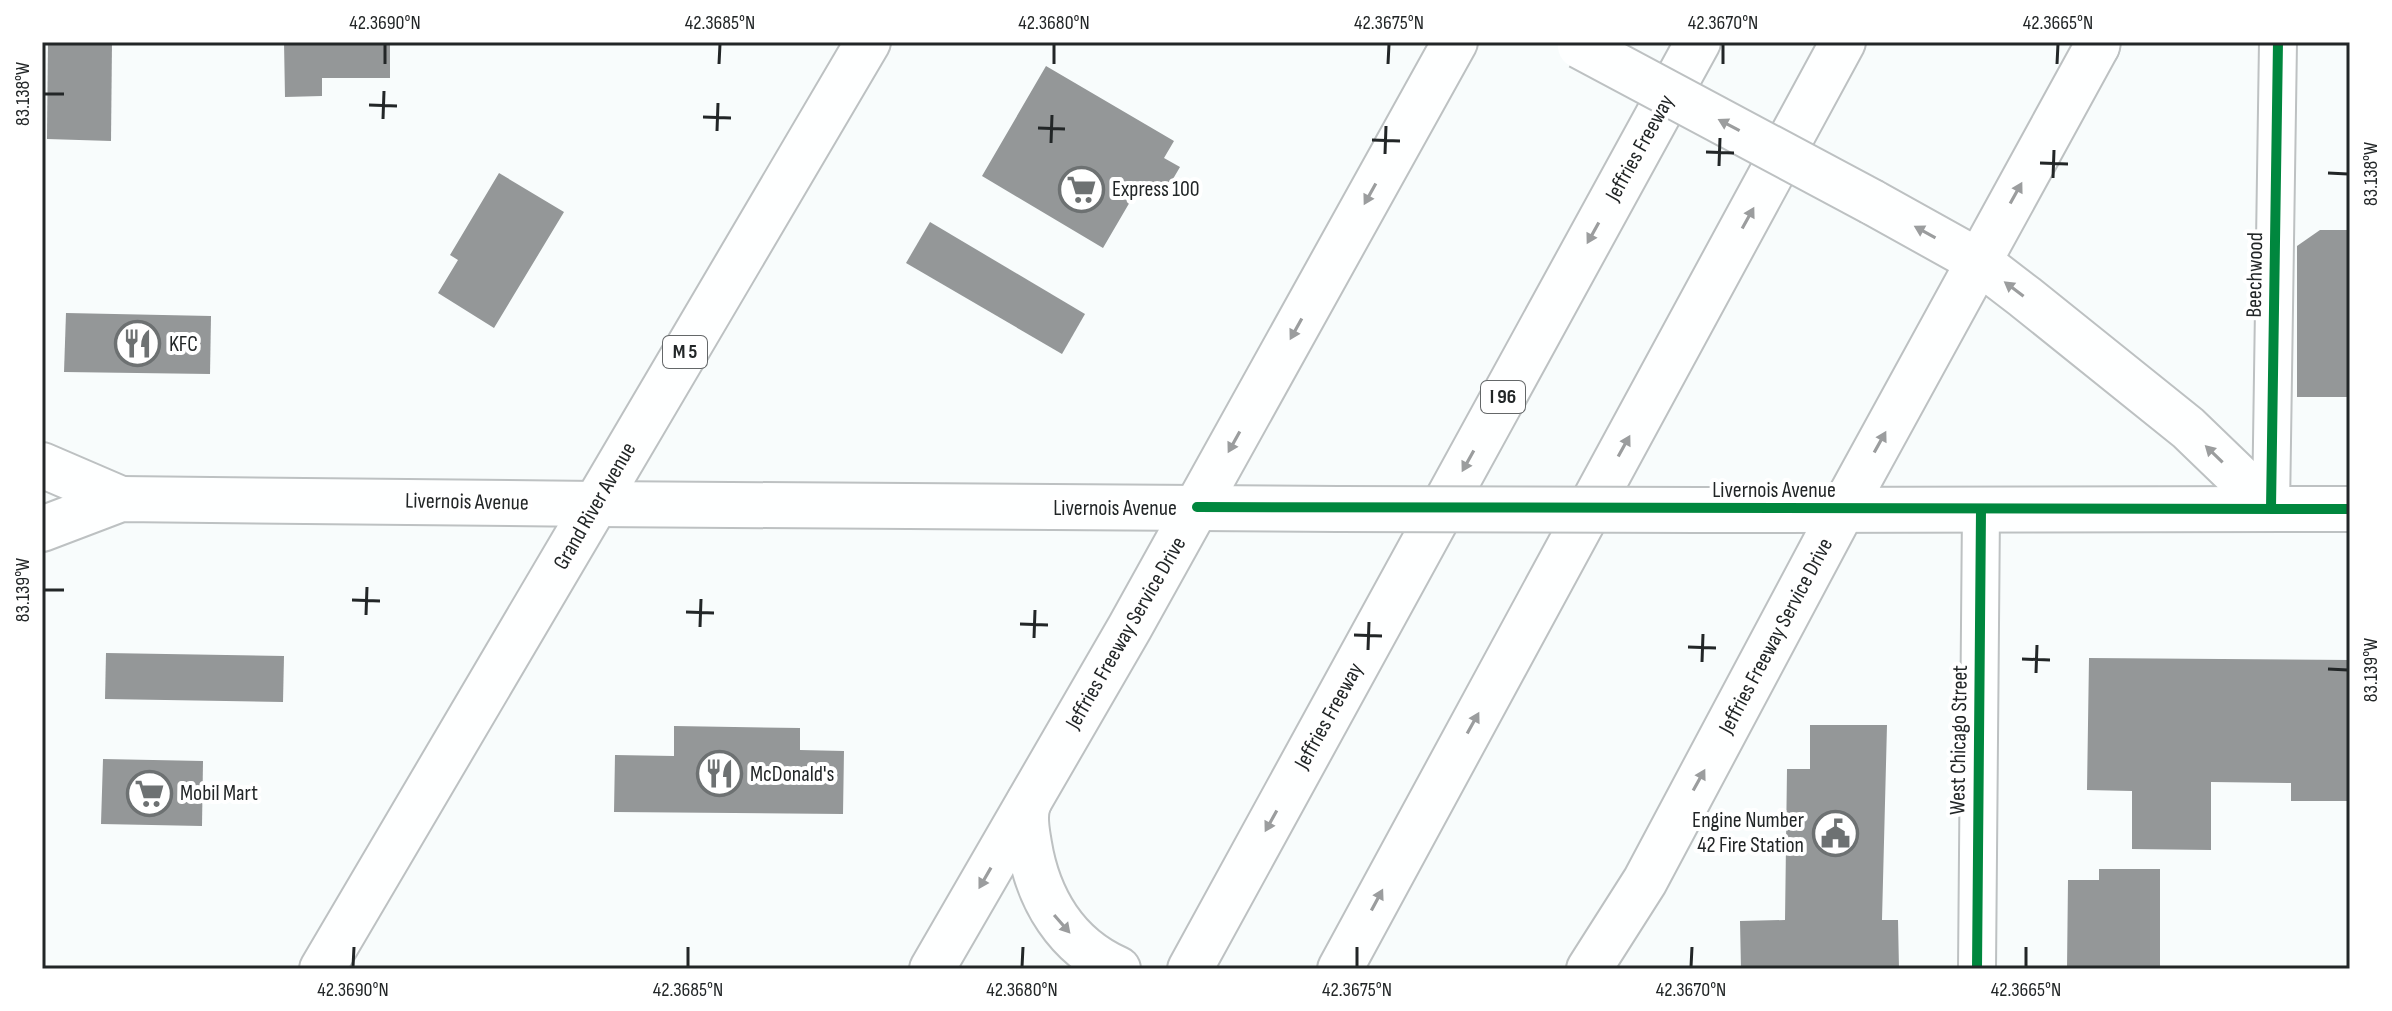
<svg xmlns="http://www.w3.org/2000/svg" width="2392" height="1011" font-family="'Sofia Sans Condensed',sans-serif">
  <rect width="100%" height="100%" fill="#f8fcfc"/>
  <g fill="#949798">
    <path d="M48,42H112L111,141L47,139Z"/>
    <path d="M284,42H390V78H322V96L285,97Z"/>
    <path d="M1046,66L1174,141L1164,158L1180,167L1163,196L1141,183L1103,248L982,176Z"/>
    <path d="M499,173L564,212L494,328L438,293L458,260L450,255Z"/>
    <path d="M930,222L1085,314L1062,354L906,263Z"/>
    <path d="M2320,230H2350V397H2297V246Z"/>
    <path d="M66,313L211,316L210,374L64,372Z"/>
    <path d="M106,653L284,656L283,702L105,699Z"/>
    <path d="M2089,658L2350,660L2349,801H2291V783L2211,782V850L2132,849V791L2087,790Z"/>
    <path d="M1810,725H1887L1882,920H1898L1899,969H1741L1740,921L1785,920L1787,769H1810Z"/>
    <path d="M674,726L800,728V750L844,751L843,814L614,812L615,755L674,756Z"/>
    <path d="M103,759L203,761L202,826L101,824Z"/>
    <path d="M2099,869H2160V969H2067L2068,880H2099Z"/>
  </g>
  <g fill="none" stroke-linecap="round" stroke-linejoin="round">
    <defs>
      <g id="street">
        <path d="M2271,508L2278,42"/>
        <path d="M1977,969L1981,510"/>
      </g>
      <g id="secondary">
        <path d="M42,465L121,499"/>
        <path d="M42,529L121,499L596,504"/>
      </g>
      <g id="primary">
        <path d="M1872,202L1978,261L2025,297L2188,428L2271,508"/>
        <path d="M596,504L1338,509"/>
        <path d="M1700,510L2350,509"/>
        <path d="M1029,802C1023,815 1027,831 1029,844C1038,899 1066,946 1118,969"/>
        <path d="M322,969L868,42"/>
        <path d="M932,969L1130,627L1455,42"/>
        <path d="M1589,969L1645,881L1842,511L2097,46"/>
      </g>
      <g id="highway">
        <path d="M2097,46L2098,42"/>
        <path d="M1190,969L1698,42"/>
        <path d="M1340,969L1843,42"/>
      </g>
    </defs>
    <use href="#street" stroke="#bdc1c2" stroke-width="40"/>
    <use href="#secondary" stroke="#bdc1c2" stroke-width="48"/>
    <use href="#primary" stroke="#bdc1c2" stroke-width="48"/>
    <use href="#highway" stroke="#bdc1c2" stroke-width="48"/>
    <use href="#street" stroke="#feffff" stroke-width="36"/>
    <use href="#secondary" stroke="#feffff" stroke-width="44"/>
    <use href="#primary" stroke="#feffff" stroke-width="44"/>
    <use href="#highway" stroke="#feffff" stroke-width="44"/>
    <defs>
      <g id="primary-bridge">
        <path d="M1580,46L1872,202"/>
        <path d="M1338,509L1700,510"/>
      </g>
    </defs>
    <use href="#primary-bridge" stroke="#bdc1c2" stroke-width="48" stroke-linecap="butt"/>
    <use href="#primary-bridge" stroke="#feffff" stroke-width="44"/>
    <defs>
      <g id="cycleway">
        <path d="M1197,507L2350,509"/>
        <path d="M2271,508L2278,42"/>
        <path d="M1977,969L1981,510"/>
      </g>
    </defs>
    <use href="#cycleway" stroke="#fff" stroke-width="15"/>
    <use href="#cycleway" stroke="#00873e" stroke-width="10"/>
  </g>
  <defs><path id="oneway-solid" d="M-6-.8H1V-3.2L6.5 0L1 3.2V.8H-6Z" transform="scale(2)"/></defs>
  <g fill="#9b9d9e">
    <use href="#oneway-solid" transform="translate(1729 125) rotate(-152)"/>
    <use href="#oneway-solid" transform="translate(2016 193) rotate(-61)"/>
    <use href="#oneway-solid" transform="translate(1370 194) rotate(119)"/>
    <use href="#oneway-solid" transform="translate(1748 218) rotate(-61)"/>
    <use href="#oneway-solid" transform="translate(1925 232) rotate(-151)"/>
    <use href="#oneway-solid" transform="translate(1593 233) rotate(119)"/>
    <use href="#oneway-solid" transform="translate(2014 289) rotate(-143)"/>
    <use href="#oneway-solid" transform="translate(1296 329) rotate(119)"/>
    <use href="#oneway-solid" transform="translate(1234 442) rotate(119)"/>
    <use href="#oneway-solid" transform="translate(1880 442) rotate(-61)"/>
    <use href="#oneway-solid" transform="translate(1624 446) rotate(-61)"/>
    <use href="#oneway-solid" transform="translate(2214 454) rotate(-136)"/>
    <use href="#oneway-solid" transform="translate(1468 461) rotate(119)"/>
    <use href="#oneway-solid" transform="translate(1473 723) rotate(-61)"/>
    <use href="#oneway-solid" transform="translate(1699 780) rotate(-61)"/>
    <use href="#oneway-solid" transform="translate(1271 821) rotate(119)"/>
    <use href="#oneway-solid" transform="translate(985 878) rotate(120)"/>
    <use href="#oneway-solid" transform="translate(1377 900) rotate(-62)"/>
    <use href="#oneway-solid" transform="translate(1062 924) rotate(49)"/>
  </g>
  <path fill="none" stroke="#222627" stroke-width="3" d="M385,64V44M719,64L720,44M1054,64V44M1388,64L1389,44M1723,64V44M2057,64L2058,44M44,94H64M369,105L397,106M703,117L731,118M383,119L384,91M1038,128L1065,129M717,131L718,103M1372,140L1400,141M1051,143L1052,115M1706,152L1734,153M1385,154L1386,126M2040,163L2068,164M1719,166L1720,138M2328,173L2348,174M2053,178L2054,150M44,590H64M352,600L380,601M686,612L714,613M366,615L367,587M1020,624L1048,625M700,627L701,599M1354,635L1382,636M1034,638L1035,610M1688,647L1716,648M1368,650L1369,622M2022,659L2050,660M1702,662L1703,634M2328,669L2348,670M2036,673L2037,645M353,967L354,947M688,967V947M1022,967L1023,947M1357,967V947M1691,967L1692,947M2026,967V947"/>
  <defs>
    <symbol id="supermarket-ring" viewBox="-11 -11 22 22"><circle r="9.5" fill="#fff" stroke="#6d7172" stroke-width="1.5"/><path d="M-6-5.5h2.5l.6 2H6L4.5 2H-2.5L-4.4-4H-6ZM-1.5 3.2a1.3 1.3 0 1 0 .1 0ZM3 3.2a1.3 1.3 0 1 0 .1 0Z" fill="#6d7172"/></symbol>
    <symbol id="restaurant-ring" viewBox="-11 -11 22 22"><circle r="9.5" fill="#fff" stroke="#6d7172" stroke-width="1.5"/><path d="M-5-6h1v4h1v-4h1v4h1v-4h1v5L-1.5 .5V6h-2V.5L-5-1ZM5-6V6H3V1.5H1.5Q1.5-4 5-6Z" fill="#6d7172"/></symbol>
    <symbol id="civic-ring" viewBox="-11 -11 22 22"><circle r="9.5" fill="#fff" stroke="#6d7172" stroke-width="1.5"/><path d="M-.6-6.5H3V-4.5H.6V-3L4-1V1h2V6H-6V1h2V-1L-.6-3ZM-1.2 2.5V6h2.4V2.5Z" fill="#6d7172"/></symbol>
  </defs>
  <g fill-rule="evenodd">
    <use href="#supermarket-ring" x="1056" y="164" width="51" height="51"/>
    <use href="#restaurant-ring" x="112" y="318" width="51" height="51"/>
    <use href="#restaurant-ring" x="694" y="748" width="51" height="51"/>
    <use href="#supermarket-ring" x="124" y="768" width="51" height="51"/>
    <use href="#civic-ring" x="1810" y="808" width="51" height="51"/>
  </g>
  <g text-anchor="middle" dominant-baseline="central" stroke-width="8" stroke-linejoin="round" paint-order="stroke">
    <g fill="#fff" stroke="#646768" stroke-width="2">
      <rect x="663" y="336" width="44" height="32" rx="6"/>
      <rect x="1481" y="381" width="44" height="32" rx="6"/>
    </g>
    <g font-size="20" font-weight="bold" fill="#222627">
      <text x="685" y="352">M 5</text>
      <text x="1503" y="397">I 96</text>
    </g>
    <g font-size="22" fill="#222627" stroke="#fff">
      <text transform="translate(1640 148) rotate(-61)">Jeffries Freeway</text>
      <text transform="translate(2255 275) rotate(-89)">Beechwood</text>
      <text x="1774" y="490">Livernois Avenue</text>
      <text transform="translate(467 502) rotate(1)">Livernois Avenue</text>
      <text transform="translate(595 506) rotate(-60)">Grand River Avenue</text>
      <text x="1115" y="508">Livernois Avenue</text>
      <text transform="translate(1126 633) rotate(-60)">Jeffries Freeway Service Drive</text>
      <text transform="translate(1776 636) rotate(-62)">Jeffries Freeway Service Drive</text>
      <text transform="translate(1329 716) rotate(-61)">Jeffries Freeway</text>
      <text transform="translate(1959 740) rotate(-89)">West Chicago Street</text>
    </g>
    <g font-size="22" fill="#222627" stroke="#fff" text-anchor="start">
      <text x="1112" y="189">Express 100</text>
      <text x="169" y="344">KFC</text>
      <text x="750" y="774">McDonald's</text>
      <text x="180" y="793">Mobil Mart</text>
      <text x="1804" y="820" text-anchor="end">Engine Number<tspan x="1804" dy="25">42 Fire Station</tspan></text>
    </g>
  </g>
  <rect width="2392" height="1011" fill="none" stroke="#ffffff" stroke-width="88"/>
  <rect x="44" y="44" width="2304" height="923" fill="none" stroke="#222627" stroke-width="3"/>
  <g font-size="20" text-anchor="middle" fill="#222627">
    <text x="385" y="29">42.3690°N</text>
    <text x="720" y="29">42.3685°N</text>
    <text x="1054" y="29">42.3680°N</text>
    <text x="1389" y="29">42.3675°N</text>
    <text x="1723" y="29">42.3670°N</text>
    <text x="2058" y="29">42.3665°N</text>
    <text transform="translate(22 94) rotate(-90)" y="7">83.138°W</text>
    <text transform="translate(2370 174) rotate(-90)" y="7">83.138°W</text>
    <text transform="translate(22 590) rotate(-90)" y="7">83.139°W</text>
    <text transform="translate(2370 670) rotate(-90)" y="7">83.139°W</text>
    <text x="353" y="996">42.3690°N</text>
    <text x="688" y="996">42.3685°N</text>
    <text x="1022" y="996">42.3680°N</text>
    <text x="1357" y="996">42.3675°N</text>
    <text x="1691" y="996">42.3670°N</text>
    <text x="2026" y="996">42.3665°N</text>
  </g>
</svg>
